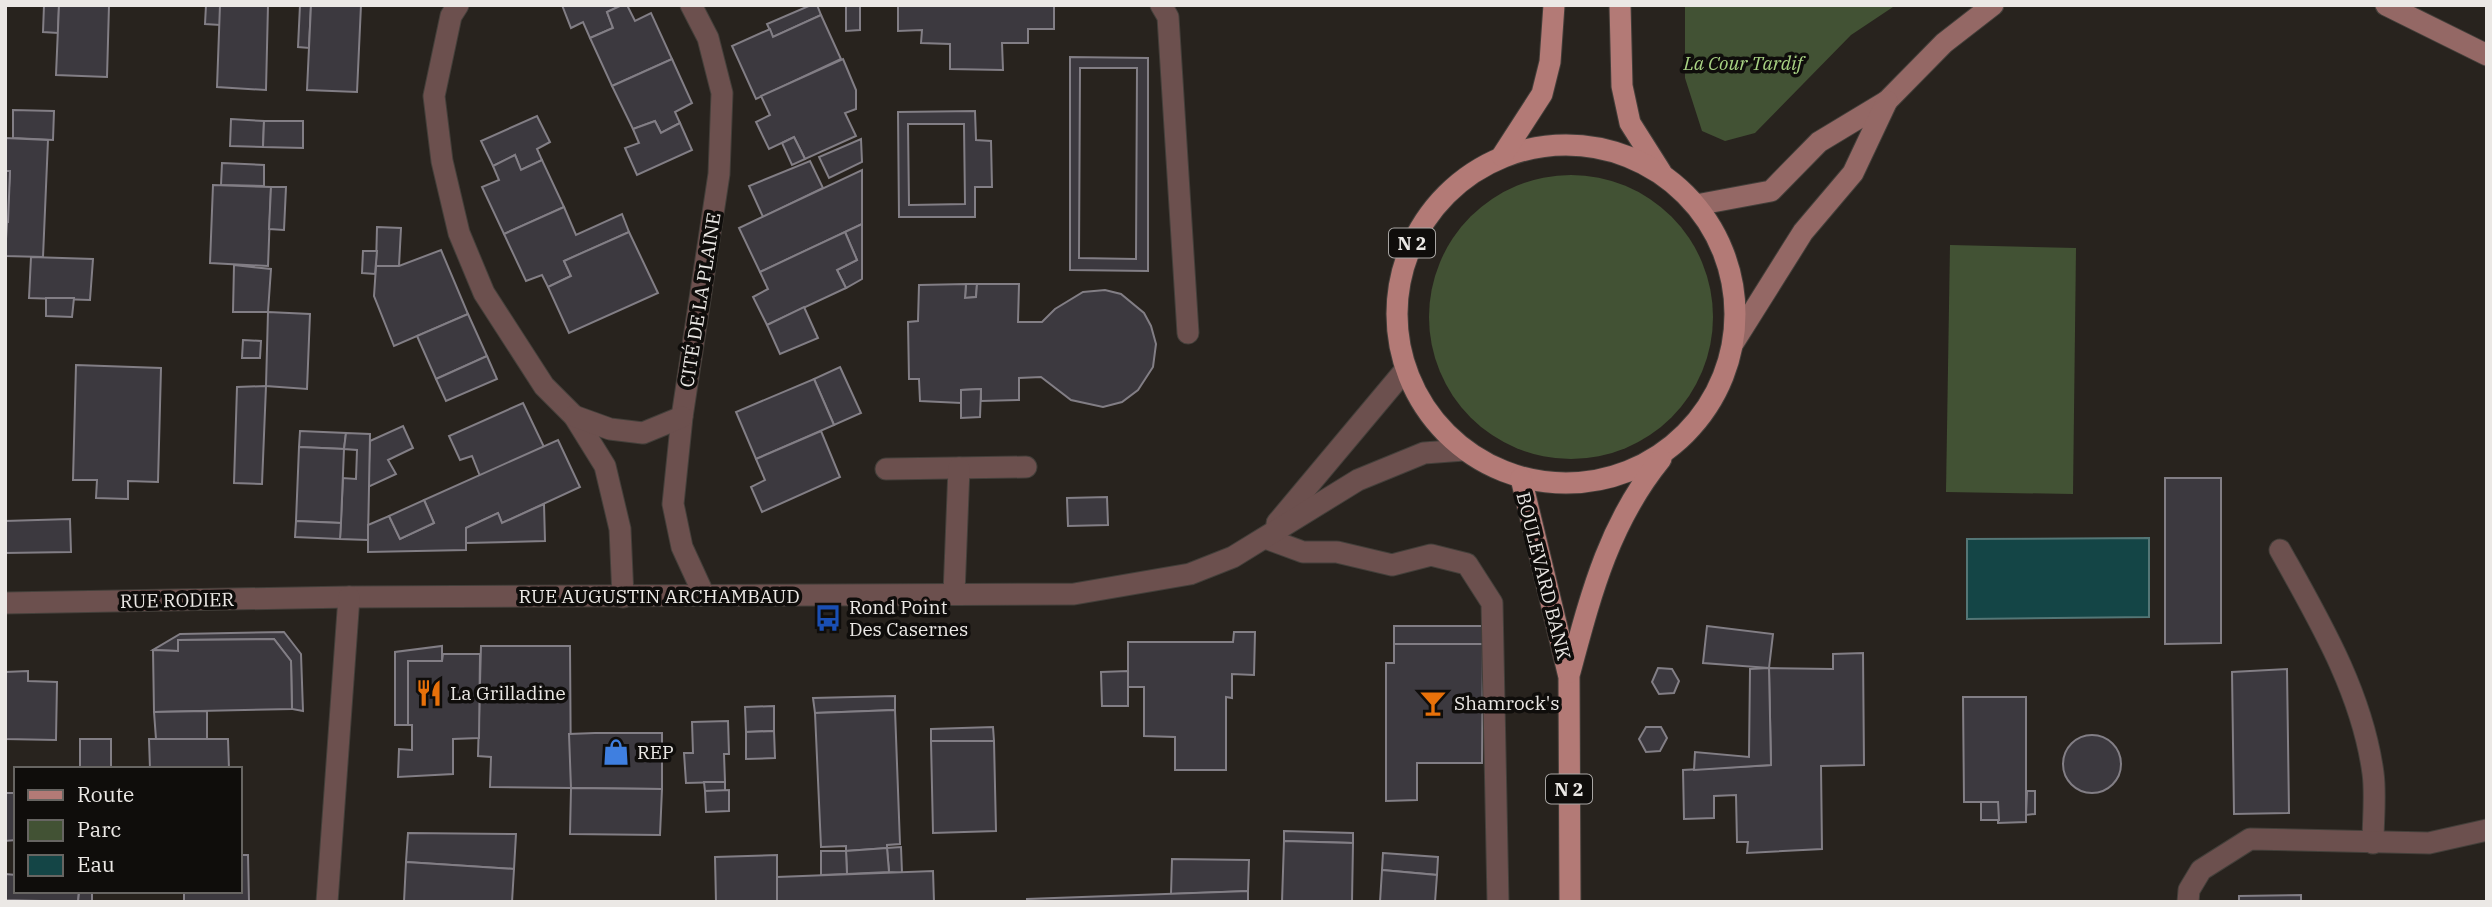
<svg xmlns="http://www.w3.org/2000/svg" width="2492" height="907" font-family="'IBM Plex Serif',serif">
  <rect width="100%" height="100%" fill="#28231e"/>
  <g fill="#425234">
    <path d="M1685,5H1896L1851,35L1755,133L1725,141L1702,131L1685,78Z"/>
    <circle cx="1571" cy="317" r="142"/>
    <path d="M1950,245L2076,248L2073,494L1946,492Z"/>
  </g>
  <path fill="#144546" stroke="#547676" stroke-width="2" d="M2149,538V617L1967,619V539Z"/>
  <g fill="#3c393f" stroke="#827e85" stroke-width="2" fill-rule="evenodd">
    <path d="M44,5H59L58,33L43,32Z"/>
    <path d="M59,5H109L107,77L56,75Z"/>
    <path d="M206,5H220V25L205,24Z"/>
    <path d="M220,5H268L266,90L217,87Z"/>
    <path d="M300,5H311L309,48L298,47Z"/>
    <path d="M311,5H361L357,92L307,90Z"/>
    <path d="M562,5H622L607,12L613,28L590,38L583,22L571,28Z"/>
    <path d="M622,5H627L635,21L651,13L672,59L612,86L590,38L613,28L607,12Z"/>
    <path d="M811,5H817L821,15L773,37L767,24Z"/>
    <path d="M846,5H860V30L846,31Z"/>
    <path d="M898,5H1054V29H1028V43H1002L1003,70L950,69V44L921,43L922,30L898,31Z"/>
    <path d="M821,15L841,59L756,99L732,46L770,29L773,37Z"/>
    <path d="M1070,57L1148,58V271L1070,270ZM1080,68H1137L1136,259L1079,258Z"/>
    <path d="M672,59L692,103L675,112L680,123L661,133L655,121L633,129L612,86Z"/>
    <path d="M843,59L856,90V109L845,113L856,136L805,159L794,137L769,149L756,122L770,115L761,96Z"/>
    <path d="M13,110L54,111L53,140L13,138Z"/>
    <path d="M975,111L976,140L991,141L992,187H975V217H899L898,112ZM908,124H964L965,204L909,205Z"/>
    <path d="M537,116L550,142L537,149L542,160L521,170L515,155L493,166L481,141Z"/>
    <path d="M231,119L264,121L263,147L230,146Z"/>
    <path d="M264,121H303V148L263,147Z"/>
    <path d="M655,121L661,133L680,123L692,150L637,175L625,148L639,143L633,129Z"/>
    <path d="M794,137L805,159L792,165L782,143Z"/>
    <path d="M5,138L48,140L43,257L5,256L10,171H5Z"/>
    <path d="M861,139L862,162L829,178L819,157Z"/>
    <path d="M515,155L521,170L542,160L564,207L504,234L482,187L499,180L493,166Z"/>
    <path d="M810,161L823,188L763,217L749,186Z"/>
    <path d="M222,163L264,165V186L221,185Z"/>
    <path d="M862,170V224L760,272L739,228Z"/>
    <path d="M5,171H10L8,222H5Z"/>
    <path d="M213,185L271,187L268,266L210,263Z"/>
    <path d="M271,187H286L284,230L269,229Z"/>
    <path d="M564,207L576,235L622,214L629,232L564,261L571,276L548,287L542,275L526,281L504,234Z"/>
    <path d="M862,224V279L846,288L837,270L857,260L845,232Z"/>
    <path d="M377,227L401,228L399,266H376Z"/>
    <path d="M629,232L658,293L569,333L548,287L571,276L564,261Z"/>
    <path d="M845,232L857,260L837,270L846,288L767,325L753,297L768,289L760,272Z"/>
    <path d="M441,250L468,314L394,346L374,296L376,266H399Z"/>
    <path d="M363,251H377L375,274L362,273Z"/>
    <path d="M31,257L93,259L90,300L29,298Z"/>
    <path d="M234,265L271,269L268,312H233Z"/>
    <path d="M966,284H977L976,297L965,298Z"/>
    <path d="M966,284L965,298L976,297L977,284H1019L1018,322H1042L1055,309L1083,292L1105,290L1121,294L1144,313L1151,326L1156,344L1153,367L1138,390L1122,402L1103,407L1071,400L1041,377L1019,378V400L981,401V389L961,390V403L920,401L919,379H909L908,322L918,321L919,285Z"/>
    <path d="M46,298H74L72,317L46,316Z"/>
    <path d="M804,307L818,338L780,354L767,325Z"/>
    <path d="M268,312L310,314L307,389L266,386Z"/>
    <path d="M468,314L487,356L436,379L417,336Z"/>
    <path d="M243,340L261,341L260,358H242Z"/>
    <path d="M487,356L497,379L446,401L436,379Z"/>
    <path d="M76,365L161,368L158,482L128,481V499L96,498L97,480H73Z"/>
    <path d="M840,367L861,413L834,425L814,379Z"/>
    <path d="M814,379L834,425L756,459L736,412Z"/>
    <path d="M266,386L262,484L234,483L237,387Z"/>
    <path d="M981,389L980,417L961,418V390Z"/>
    <path d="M523,403L544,447L480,476L472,456L460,460L449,436Z"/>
    <path d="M403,426L413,448L388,460L396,474L368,487L370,441Z"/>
    <path d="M300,431L346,433L344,449L299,447Z"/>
    <path d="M821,431L840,477L762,512L751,487L765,480L756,459Z"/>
    <path d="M346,433L370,434L368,540L340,539L343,478L356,479L357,450L344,449Z"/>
    <path d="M558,440L580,487L502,523L498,513L466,528V550L368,552V525L389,516L400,539L434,523L424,500Z"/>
    <path d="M299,447L344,449L341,523L296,521Z"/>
    <path d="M2165,478H2221V643L2165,644Z"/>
    <path d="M1107,497L1108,525L1068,526L1067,498Z"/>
    <path d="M424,500L434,523L400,539L389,516Z"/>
    <path d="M544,504L545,541L466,543V528L498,513L502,523Z"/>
    <path d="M70,519L71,552L5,553V521Z"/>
    <path d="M296,521L341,523L340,539L295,537Z"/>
    <rect x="1394" y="626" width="89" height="18"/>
    <path d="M1707,626L1773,634L1769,668L1703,663Z"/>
    <path d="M284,632L301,654L303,711L292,709L291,661L274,639L178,640V651L153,650L180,634Z"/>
    <path d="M1234,632H1255L1254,675L1232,674V698L1226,697V770H1175V737L1144,736V687H1128V642H1233Z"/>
    <path d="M274,639L291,661L292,709L154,712L153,650L178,651V640Z"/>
    <path d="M1394,644H1483L1482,763H1417V800L1386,801V663H1394Z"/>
    <path d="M442,646V661H408V725H395V652Z"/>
    <path d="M481,646H570L571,788L490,787L491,757L478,756Z"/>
    <path d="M1863,653L1864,765L1821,766L1822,849L1747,853L1748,842H1737L1736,795L1714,796V818L1684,819L1683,770L1771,765L1769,668L1833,669V654Z"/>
    <path d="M443,654H480L479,738L453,739V774L398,777L399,749L412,750V725H408V661H442Z"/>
    <path d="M1658,668L1672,669L1679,681L1674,693L1659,694L1652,682Z"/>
    <path d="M1769,668L1771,765L1694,770L1695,752L1749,757L1750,669Z"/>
    <path d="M2287,669L2289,813L2234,814L2232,672Z"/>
    <path d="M28,671V681L57,682L56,740L5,739V672Z"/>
    <path d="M1128,671V706H1102L1101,672Z"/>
    <path d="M895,696V710L815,713L813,698Z"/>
    <path d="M1963,697H2026V822L1998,823V802H1964Z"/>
    <path d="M774,706V731L746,732L745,707Z"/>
    <path d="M895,710L900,844L887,845V848L846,851V846L821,847L815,713Z"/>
    <path d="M207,711V739H156L154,712Z"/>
    <path d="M728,721L729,754H724L725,782L686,783L684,753H693L692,722Z"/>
    <path d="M993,727L994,741H931V729Z"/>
    <path d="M1646,727H1661L1667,738L1660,751L1646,752L1639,739Z"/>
    <path d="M774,731L775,758L746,759V732Z"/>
    <path d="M595,733H662V789L571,788L569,734Z"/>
    <circle cx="2092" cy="764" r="29"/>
    <rect x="80" y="739" width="31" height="30"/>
    <path d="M149,739H228L229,769H150Z"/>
    <path d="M931,741H994L996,831L933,833Z"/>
    <path d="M704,782H725V791H705Z"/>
    <path d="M571,788L662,789L660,835L570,834Z"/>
    <path d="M729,790V811L706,812L705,791Z"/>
    <path d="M2027,791H2035V814L2026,815Z"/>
    <path d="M5,793H16V840L5,841Z"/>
    <path d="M1981,802H1998L1999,820H1981Z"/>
    <path d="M1284,831L1353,833V843L1284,841Z"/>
    <path d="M408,833L516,834L514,869L406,862Z"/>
    <path d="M1284,841L1353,843L1352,902H1282Z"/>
    <path d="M901,847L902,873L889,872L887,848Z"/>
    <path d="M887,848L889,872L847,874L846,851Z"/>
    <path d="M821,851H846L847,874L821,875Z"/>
    <path d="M1383,853L1438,857L1437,875L1382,870Z"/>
    <path d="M240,855H248L249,902H184V891H240Z"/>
    <path d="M777,855V902H716L715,857Z"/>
    <path d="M1172,859L1249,860L1248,891L1171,894Z"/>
    <path d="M406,862L514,869L512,902H404Z"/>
    <path d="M1382,870L1437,875L1435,902H1380Z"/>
    <path d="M933,871L934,902H777V877Z"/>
    <path d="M5,874L16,875V891H79L78,902L5,900Z"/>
    <path d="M1248,891V902H1027V899Z"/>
    <path d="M92,892V902H78L79,893Z"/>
    <path d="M2301,895V902H2239V896Z"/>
  </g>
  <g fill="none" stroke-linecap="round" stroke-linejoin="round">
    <defs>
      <g id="service">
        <path d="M1161,5L1168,17L1188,333"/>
        <path d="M886,469L1026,467"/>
        <path d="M2280,550C2319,620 2362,692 2373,773C2376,795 2373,820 2373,843"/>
        <path d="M954,594L959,468"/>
        <path d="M2188,902L2189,890L2201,870L2250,839L2429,843L2487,830"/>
      </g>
      <g id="minor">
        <path d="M458,5L451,16L434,96L442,161L459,233L484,293L544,386L574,416L605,466L620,529L623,597"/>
        <path d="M691,5L708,38L722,93L719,174L682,417L673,504L682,547L704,595"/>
        <path d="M574,416L610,429L643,433L682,417"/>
        <path d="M1277,523L1406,369"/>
        <path d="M1265,538L1303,552H1337L1392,565L1431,555L1467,564L1492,603L1498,902"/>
        <path d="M5,603L349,597L1074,594L1190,574L1233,557L1358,480L1424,453L1464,450"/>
        <path d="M327,902L349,597"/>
      </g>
      <g id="secondary">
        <path d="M2386,5L2487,55"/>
        <path d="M1696,205L1771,191L1819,142L1887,101L1944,43L1993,5"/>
        <path d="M1734,342L1803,232L1853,173L1887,101"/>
      </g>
      <g id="primary">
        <path d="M1620,5L1622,86L1630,123L1661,172"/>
        <circle cx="1566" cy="314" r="169"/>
        <path d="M1502,156L1542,94L1550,62L1554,5"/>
        <path d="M1521,478L1569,677L1570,902"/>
        <path d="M1570,672C1591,594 1609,523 1661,459"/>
      </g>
    </defs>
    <use href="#service" stroke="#433f3a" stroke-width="23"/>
    <use href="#minor" stroke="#433f3a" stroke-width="23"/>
    <use href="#secondary" stroke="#433f3a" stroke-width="23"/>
    <use href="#primary" stroke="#433f3a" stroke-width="23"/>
    <use href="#service" stroke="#6c504e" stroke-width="21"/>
    <use href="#minor" stroke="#6c504e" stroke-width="21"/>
    <use href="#secondary" stroke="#946865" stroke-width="21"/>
    <use href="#primary" stroke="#b37a76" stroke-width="21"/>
  </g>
  <defs>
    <symbol id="bus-bare" viewBox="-9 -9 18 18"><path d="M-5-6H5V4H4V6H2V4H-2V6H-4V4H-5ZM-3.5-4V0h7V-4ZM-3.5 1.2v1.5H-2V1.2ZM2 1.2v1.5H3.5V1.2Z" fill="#1a4fb4" stroke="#0f0d0b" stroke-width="2.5" paint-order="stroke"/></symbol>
    <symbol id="restaurant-bare" viewBox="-9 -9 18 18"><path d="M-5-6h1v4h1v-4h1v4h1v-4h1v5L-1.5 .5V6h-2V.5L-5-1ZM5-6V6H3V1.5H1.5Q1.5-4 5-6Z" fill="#e8710a" stroke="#0f0d0b" stroke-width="2.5" paint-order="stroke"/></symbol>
    <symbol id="bar-bare" viewBox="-9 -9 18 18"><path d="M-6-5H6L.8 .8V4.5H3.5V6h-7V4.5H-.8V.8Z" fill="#e8710a" stroke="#0f0d0b" stroke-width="2.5" paint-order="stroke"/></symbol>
    <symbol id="shop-bare" viewBox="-9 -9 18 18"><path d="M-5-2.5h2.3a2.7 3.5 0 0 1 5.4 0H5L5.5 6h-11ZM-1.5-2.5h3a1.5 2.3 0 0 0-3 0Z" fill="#3f7fe0" stroke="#0f0d0b" stroke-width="2.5" paint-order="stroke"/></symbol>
  </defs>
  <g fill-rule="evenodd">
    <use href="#bus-bare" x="809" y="599" width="38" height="38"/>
    <use href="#restaurant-bare" x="410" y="674" width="38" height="38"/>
    <use href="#bar-bare" x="1414" y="684" width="38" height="38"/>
    <use href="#shop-bare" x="597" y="733" width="38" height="38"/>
  </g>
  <g text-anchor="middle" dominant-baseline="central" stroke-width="7" stroke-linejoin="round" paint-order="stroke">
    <g fill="#0f0d0b" stroke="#a9a6a4" stroke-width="2">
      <rect x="1389" y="228.5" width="46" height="29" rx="5"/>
      <rect x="1546" y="774.5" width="46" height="29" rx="5"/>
    </g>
    <g font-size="18" font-weight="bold" fill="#ebe8e5">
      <text x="1412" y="243">N 2</text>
      <text x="1569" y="789">N 2</text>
    </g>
    <g font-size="19" font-style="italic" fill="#a8d283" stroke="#0f0d0b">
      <text x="1743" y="63">La Cour Tardif</text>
    </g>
    <g font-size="19" fill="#ebe8e5" stroke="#0f0d0b">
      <text transform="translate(700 300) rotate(-81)">CITÉ DE LA PLAINE</text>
      <text transform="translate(1544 576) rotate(76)">BOULEVARD BANK</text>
      <text x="659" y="596">RUE AUGUSTIN ARCHAMBAUD</text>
      <text transform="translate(177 600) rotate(-1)">RUE RODIER</text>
    </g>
    <g font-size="19" fill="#ebe8e5" stroke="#0f0d0b" text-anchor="start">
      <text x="849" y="607">Rond Point<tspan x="849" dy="22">Des Casernes</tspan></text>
      <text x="450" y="693">La Grilladine</text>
      <text x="1454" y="703">Shamrock's</text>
      <text x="637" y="752">REP</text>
    </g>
  </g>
  <rect width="2492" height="907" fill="none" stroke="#ebe8e5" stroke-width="14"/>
  <rect x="14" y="767" width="228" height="126" fill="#0f0d0b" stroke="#676562" stroke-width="2"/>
  <rect x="28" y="790" width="35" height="10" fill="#b37a76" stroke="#676562" stroke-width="2"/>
  <text x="77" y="802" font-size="21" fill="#ebe8e5">Route</text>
  <rect x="28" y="820" width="35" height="21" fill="#425234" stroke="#676562" stroke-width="2"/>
  <text x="77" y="837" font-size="21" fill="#ebe8e5">Parc</text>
  <rect x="28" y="855" width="35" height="21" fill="#144546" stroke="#676562" stroke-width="2"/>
  <text x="77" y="872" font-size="21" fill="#ebe8e5">Eau</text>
</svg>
